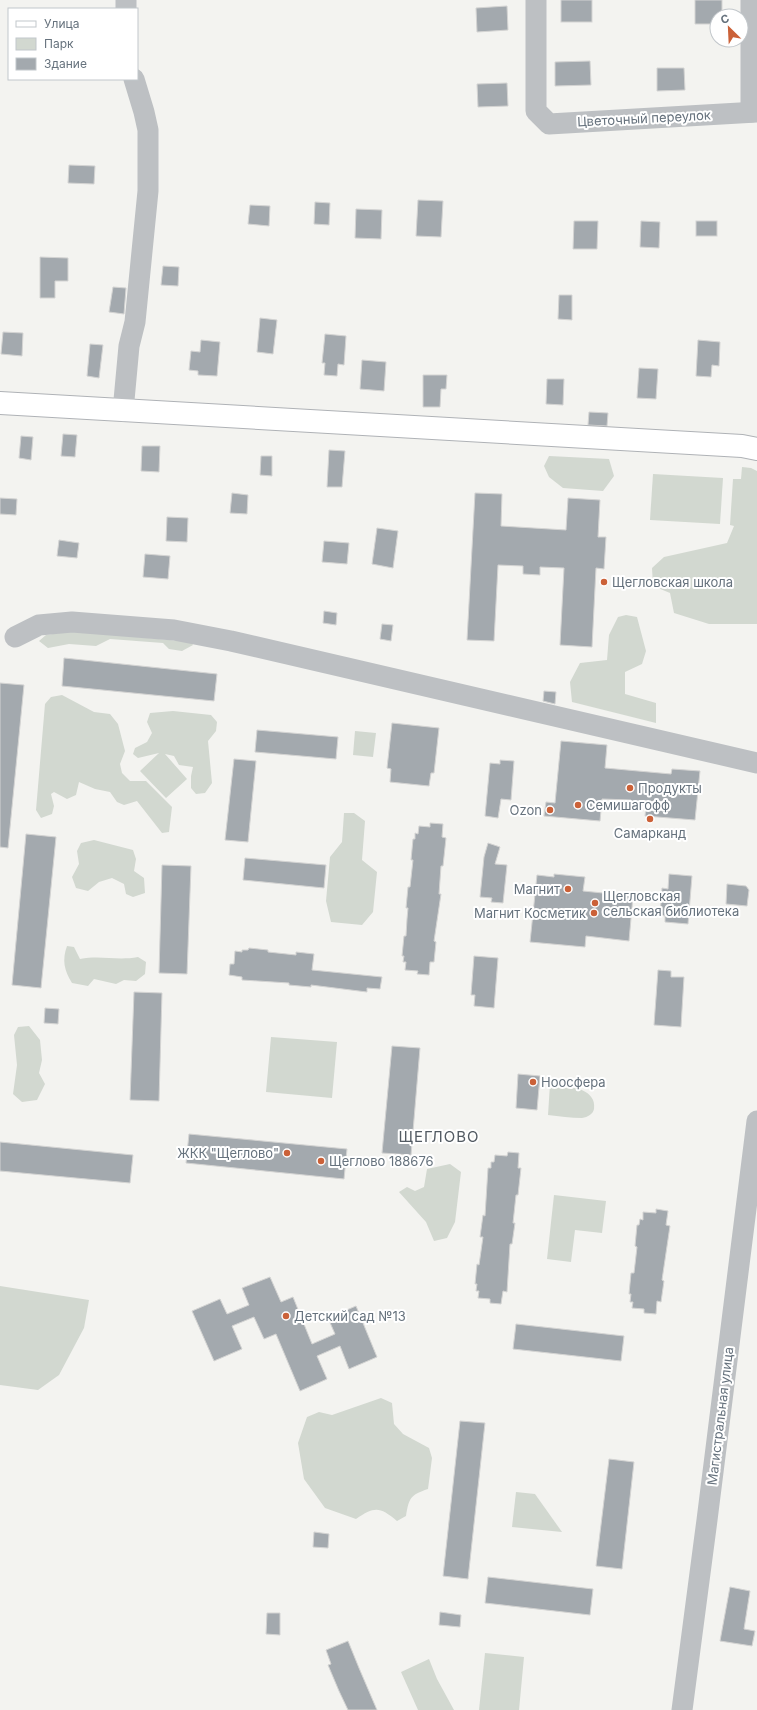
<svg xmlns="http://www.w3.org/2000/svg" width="757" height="1710" font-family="Inter,sans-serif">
  <rect width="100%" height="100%" fill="#f3f3f0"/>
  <g fill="#d2d8d0">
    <path d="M549,456L609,459L614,476L603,491L563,488L549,477L544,466Z"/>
    <path d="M742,467L751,468L757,471V624H709L674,613L670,593L653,586L652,568L664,557L727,543L734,526L730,525L733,479H741Z"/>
    <path d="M653,474L723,478L720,524L650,520Z"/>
    <path d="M626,615L637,617L646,651L642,664L625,672V694L656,703V723L572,702L570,682L580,663L607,660L609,635L618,617Z"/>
    <path d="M73,631L191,642L193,645L182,651L169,649L163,643L110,639L96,646L69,644L48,648L39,641L46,635Z"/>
    <path d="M62,695L94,712L110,714L118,724L125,751L120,764L122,773L130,781H146L172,807L169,832L162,833L137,801L124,805L117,802L110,792L95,789L79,782L76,795L67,799L54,792L51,794L54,806L52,814L41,818L36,810L45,704L51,697Z"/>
    <path d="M173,711L211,715L217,722L216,731L208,741L212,783L205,793L196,794L191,788V776L193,767L179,765L174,756L165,754L187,779L166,798L140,771L159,753L138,758L133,754L135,748L147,742L152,733L147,722L150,713Z"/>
    <path d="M355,731L376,733L373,757L353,755Z"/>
    <path d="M344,813H354L365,821L362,860L377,872L373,912L362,925L331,922L326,901L330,857L342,842Z"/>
    <path d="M94,840L133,850L136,859L134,871L144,878L145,893L133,897L126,894L124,884L112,878L99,882L88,891L76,888L72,877L79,864L77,851L81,843Z"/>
    <path d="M67,946L74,947L80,959C101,955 117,961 138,957L146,962L145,974L136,981L124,980L116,984L94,979L88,986L72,983C64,970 62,960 67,946Z"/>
    <path d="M29,1026L40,1040L42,1060L39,1073L45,1084L37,1100L22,1102L13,1094L17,1065L14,1035L18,1027Z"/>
    <path d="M271,1037L337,1042L332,1098L266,1092Z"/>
    <path d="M558,1081C572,1087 597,1090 594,1109C593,1114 588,1117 582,1118C571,1118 559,1116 548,1115L550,1084Z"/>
    <path d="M450,1164L461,1172L455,1222L447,1238L434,1241L426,1222L399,1192L407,1187L415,1191L424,1187L427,1169Z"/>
    <path d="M554,1195L606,1201L602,1233L575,1230L571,1262L547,1259Z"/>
    <path d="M0,1286L89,1300L84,1328L59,1375L38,1390L0,1385Z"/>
    <path d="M381,1398L392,1403L394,1424L403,1434L429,1448L432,1458L428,1489C410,1495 409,1498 406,1516L397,1521C380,1507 375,1506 356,1519L325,1508L304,1479L298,1443L307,1417L319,1412L332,1415Z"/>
    <path d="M516,1492L535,1494L562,1532L512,1527Z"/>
    <path d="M485,1653L524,1657L519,1710H479Z"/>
    <path d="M429,1659L437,1679L454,1710H418L401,1672Z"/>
  </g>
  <g fill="#a3a9ae" stroke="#d4d4d3">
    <rect x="561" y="0" width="31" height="22"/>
    <path d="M695,0H722V16H717V24H695Z"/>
    <path d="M507,6L508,30L477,32L476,8Z"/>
    <path d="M590,61L591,85L555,86V62Z"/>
    <path d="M657,68H684L685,90L657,91Z"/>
    <path d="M507,83L508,106L478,107L477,84Z"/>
    <path d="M69,165L95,166L94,184L68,183Z"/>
    <path d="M418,200L443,201L441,237L416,236Z"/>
    <path d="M315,202L330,203L329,225L314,224Z"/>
    <path d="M250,205L270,206L269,226L248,224Z"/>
    <path d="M356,209L382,210L381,239L355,238Z"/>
    <path d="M574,221H598L597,249H573Z"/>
    <path d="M641,221L660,222L659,248L640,247Z"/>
    <rect x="696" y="221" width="21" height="15"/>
    <path d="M40,257L68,258V281H55V298H40Z"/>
    <path d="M163,266L179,267L178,286L161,285Z"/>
    <path d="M113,287L126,288L124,314L109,312Z"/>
    <path d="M559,295H572V320L558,319Z"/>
    <path d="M260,318L277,320L273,354L257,352Z"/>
    <path d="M3,332L23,333L22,356L1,354Z"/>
    <path d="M325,334L346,336L344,365L338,364L337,376L324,375L325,363H322Z"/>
    <path d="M201,340L220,342L217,376L198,375V371L189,370L191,351L200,352Z"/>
    <path d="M698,340L720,342L719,366L712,365L711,377L696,376Z"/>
    <path d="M90,344L103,345L99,378L87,376Z"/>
    <path d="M362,360L386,362L384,391L360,389Z"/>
    <path d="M639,368L658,369L656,399L637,398Z"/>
    <path d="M423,375H447L446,389H441L440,407H423Z"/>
    <path d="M547,379H564L563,405L546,404Z"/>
    <path d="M589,412L608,413L607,426L588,425Z"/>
    <path d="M63,434L77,435L75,457L61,456Z"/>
    <path d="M21,436L33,437L31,460L19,458Z"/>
    <path d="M142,446H160L159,472L141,471Z"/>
    <path d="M329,450L345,451L342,487H327Z"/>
    <path d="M261,456H272V476L260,475Z"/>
    <path d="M232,493L248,495L247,514L230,513Z"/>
    <path d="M475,493L502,494L501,526L566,530L568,498L600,500L598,537H606L604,569L596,568L592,647L560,645L564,568L540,567V575L523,574V566L498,565L494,641L467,640Z"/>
    <path d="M0,498L17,499L16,515L0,514Z"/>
    <path d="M167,517L188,518L187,542L166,541Z"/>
    <path d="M377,528L398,531L393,568L372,564Z"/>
    <path d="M59,540L79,543L77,558L57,556Z"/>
    <path d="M324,541L349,543L347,564L322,562Z"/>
    <path d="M145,554L170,556L168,579L143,577Z"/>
    <path d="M324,611L337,613L336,625L323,623Z"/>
    <path d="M382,624L393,625L391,641L380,639Z"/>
    <path d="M64,658L217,674L214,701L62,686Z"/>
    <path d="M0,683L24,685L8,848L0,847Z"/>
    <path d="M544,691L556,692L555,704L543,701Z"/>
    <path d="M392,723L439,728L434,773H431L429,786L390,782L391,769L387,768Z"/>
    <path d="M257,730L338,737L336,759L255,752Z"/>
    <path d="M561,741L607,745L605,768L671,774L672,769L700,771L695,820L645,816L646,807L633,804L631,800L602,799L600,821L544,816L546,802L555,803Z"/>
    <path d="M234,759L256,761L248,842L225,840Z"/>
    <path d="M500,760L514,761L511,800L501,799L498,818L485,816L490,763L500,764Z"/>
    <path d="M430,823L443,824L442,837L446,838L443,866H441L439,894H441L434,941L436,942L434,962H430L429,975L417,974L418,971L405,970L406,962H403L404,956H402L404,936H406L407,919L408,908H406L408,887H410L413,860H411L413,839H415V833L418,834L419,826L430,827Z"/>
    <path d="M26,834L56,837L41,988L12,985Z"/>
    <path d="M488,843L500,847L495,864L507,865L503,903L491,902L492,898L480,897L484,857Z"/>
    <path d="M245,858L326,865L324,888L243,880Z"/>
    <path d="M162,865L191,866L187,974L159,973Z"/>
    <path d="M554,874L585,877L583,891L633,896L629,941L586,936L585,947L530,942L537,875L554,877Z"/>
    <path d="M669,874L692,876L688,924L665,922V916L660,915L662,888L668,889Z"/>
    <path d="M727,884L746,886L749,890L747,906L726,904Z"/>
    <path d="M249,948L268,950V952L296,955V952L314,954L312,970L382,977L380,989L367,988V992L311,985V987L289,985V983L242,980V977L229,975L230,964H234L235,951L242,952V950H248Z"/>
    <path d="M474,956L498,958L494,1008L474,1006L475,995H471Z"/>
    <path d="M658,970L671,971V977H684L681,1027L654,1025Z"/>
    <path d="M134,992L162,993L159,1101L130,1100Z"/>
    <path d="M45,1008L59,1009L58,1024L44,1023Z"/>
    <path d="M392,1046L420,1048L411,1155L382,1153Z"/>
    <path d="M518,1074L540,1076L537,1110L516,1108Z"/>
    <path d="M189,1134L347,1149L344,1179L186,1163Z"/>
    <path d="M0,1142L133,1155L130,1183L0,1171Z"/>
    <path d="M508,1152L519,1153L518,1168H521L518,1195H516L513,1223H515L512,1244H510L507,1292L503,1291L501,1304L490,1303V1299L478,1298L479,1291H476L477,1284H475L477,1264L479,1265L483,1237H480L483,1215L485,1216L488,1168H491V1162H494L495,1155L507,1156Z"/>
    <path d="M656,1209L668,1211L666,1225L670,1226L662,1280L664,1281L661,1302L657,1301L656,1314L644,1313V1309L632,1308L633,1302H630L631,1294H629L631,1273H634L637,1247L635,1246L637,1225H639L640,1219L643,1220V1212L656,1213Z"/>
    <path d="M270,1277L281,1302L293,1297L312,1344L335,1334L328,1318L356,1306L377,1357L349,1369L340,1346L317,1356L327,1379L300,1391L276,1334L264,1339L254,1317L232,1326L242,1349L214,1361L192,1311L220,1299L227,1314L249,1305L242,1288Z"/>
    <path d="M516,1324L624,1336L621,1361L513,1349Z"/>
    <path d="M460,1421L485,1423L468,1579L443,1576Z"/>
    <path d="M609,1459L634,1462L622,1569L596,1566Z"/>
    <path d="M314,1532L329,1534L328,1548L313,1547Z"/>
    <path d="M488,1577L593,1589L590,1615L485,1603Z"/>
    <path d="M730,1587L750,1591L744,1629L755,1631L752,1646L720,1641Z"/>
    <path d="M440,1612L461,1615L460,1627L439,1625Z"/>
    <path d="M267,1613H280V1635L266,1634Z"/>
    <path d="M348,1641L359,1668L377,1710H348L339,1691L328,1665L331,1664L326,1650Z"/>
  </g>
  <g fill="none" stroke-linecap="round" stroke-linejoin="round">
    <defs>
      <path id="major" d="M0,403L742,446L757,449"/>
    </defs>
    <use href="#major" stroke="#afb2b6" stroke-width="24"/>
    <g stroke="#bdc0c3" stroke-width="21">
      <path d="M536,0V111L549,124L757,112"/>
      <path d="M126,9V0"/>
      <path d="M751,112V0"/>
      <path d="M123,411L129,346L135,322L148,191V130L144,112L134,79"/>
      <path d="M15,637L39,625L72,622L174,630L231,641L757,763"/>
      <path d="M682,1710L707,1520L757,1121"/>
    </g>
    <use href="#major" stroke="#fff" stroke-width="22"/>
  </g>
  <g fill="#cb6138" stroke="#fff" stroke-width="1.5">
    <circle cx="604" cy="582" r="4"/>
    <circle cx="630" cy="788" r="4"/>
    <circle cx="578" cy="805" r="4"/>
    <circle cx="550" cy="810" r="4"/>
    <circle cx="650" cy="819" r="4"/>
    <circle cx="568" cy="889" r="4"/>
    <circle cx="595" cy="903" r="4"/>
    <circle cx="594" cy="913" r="4"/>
    <circle cx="533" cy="1082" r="4"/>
    <circle cx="287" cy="1153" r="4"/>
    <circle cx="321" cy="1161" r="4"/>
    <circle cx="286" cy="1316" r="4"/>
  </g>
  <g text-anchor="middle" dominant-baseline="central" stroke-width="4" stroke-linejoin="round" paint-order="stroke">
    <g font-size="13" fill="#66727d" stroke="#fff">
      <text transform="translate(644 118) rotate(-3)">Цветочный переулок</text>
      <text transform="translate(720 1416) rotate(-83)">Магистральная улица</text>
    </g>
    <g font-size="13" fill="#66727d" stroke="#fff" text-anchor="start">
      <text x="612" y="582">Щегловская школа</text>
      <text x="638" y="788">Продукты</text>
      <text x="586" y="805">Семишагофф</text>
      <text x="542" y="810" text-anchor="end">Ozon</text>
      <text x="650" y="833" text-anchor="middle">Самарканд</text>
      <text x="560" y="889" text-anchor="end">Магнит</text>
      <text x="603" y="896">Щегловская<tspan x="603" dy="15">сельская библиотека</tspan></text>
      <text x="586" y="913" text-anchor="end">Магнит Косметик</text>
      <text x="541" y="1082">Ноосфера</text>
      <text x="279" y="1153" text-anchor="end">ЖКК "Щеглово"</text>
      <text x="329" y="1161">Щеглово 188676</text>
      <text x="294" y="1316">Детский сад №13</text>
    </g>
    <g font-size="15" letter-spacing="1" fill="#535b63" stroke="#fff">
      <text x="439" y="1136">ЩЕГЛОВО</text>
    </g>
  </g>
  <rect x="8" y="8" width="130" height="72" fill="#ffffff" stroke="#c2c7cb"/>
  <rect x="16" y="21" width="20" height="6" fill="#ffffff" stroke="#c2c7cb"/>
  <text x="44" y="28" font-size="12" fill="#66727d">Улица</text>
  <rect x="16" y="38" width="20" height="12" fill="#d2d8d0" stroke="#c2c7cb"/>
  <text x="44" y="48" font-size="12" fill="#66727d">Парк</text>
  <rect x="16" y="58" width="20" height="12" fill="#a3a9ae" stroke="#c2c7cb"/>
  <text x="44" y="68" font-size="12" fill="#66727d">Здание</text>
  <g transform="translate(729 28) rotate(336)"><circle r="19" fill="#ffffff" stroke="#c2c7cb"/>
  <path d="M0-3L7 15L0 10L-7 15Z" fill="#cb6138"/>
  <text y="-6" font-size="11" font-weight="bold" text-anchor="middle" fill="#66727d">С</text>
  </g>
</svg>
